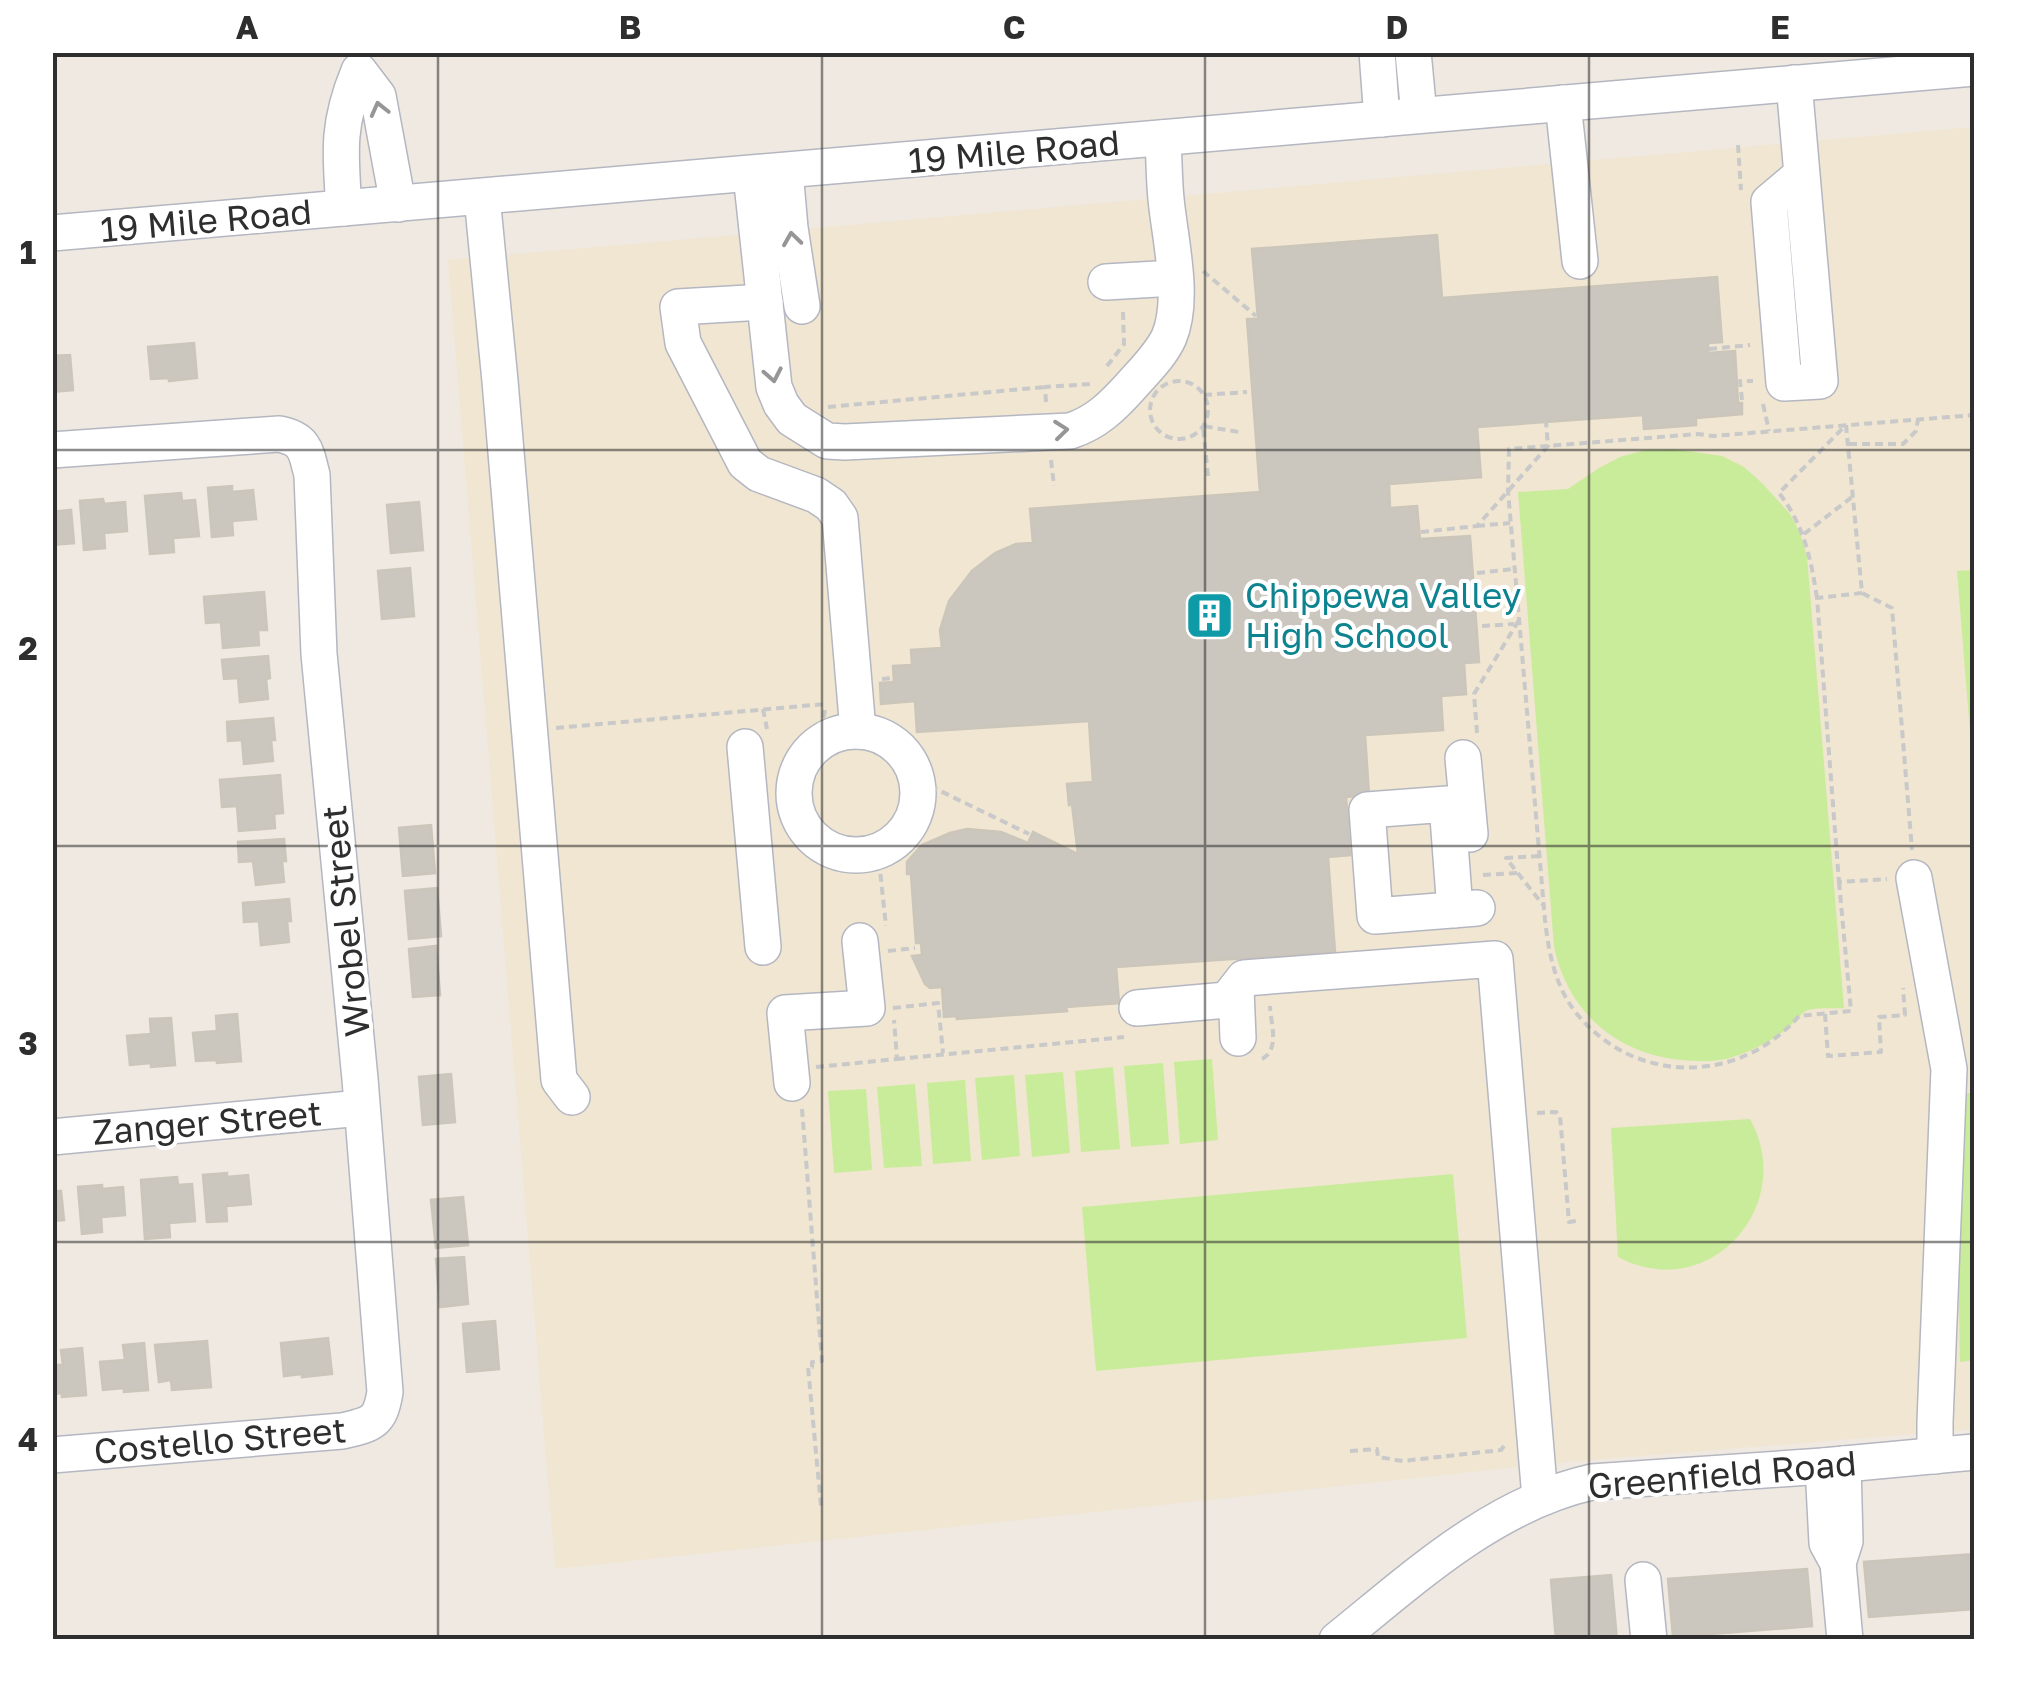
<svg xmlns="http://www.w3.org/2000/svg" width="2027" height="1692" font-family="'Golos Text',sans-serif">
  <rect width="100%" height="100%" fill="#efe9e1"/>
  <path fill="#f0e6d1" d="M1974,127V1429L1567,1462L555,1569L448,260Z"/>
  <g fill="#c9ec9a">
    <path d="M1673,449L1722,456L1744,467L1762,483L1790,514L1800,533L1807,556L1844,1008C1834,1009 1815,1007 1806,1011C1800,1014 1794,1023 1789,1027C1773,1041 1741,1057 1720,1060C1708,1062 1694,1061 1682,1060C1616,1054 1568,1012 1554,947L1518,492L1568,489L1599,468L1620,457L1645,450Z"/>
    <path d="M1974,570V781L1957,571Z"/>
    <path d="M1212,1059L1218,1140L1180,1144L1174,1062Z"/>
    <path d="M1163,1063L1169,1144L1131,1147L1124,1066Z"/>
    <path d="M1113,1067L1120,1149L1081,1152L1075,1071Z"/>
    <path d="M1063,1072L1070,1153L1032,1157L1025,1075Z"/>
    <path d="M1014,1075L1020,1156L982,1160L975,1078Z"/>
    <path d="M965,1080L971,1161L933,1164L927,1083Z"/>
    <path d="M915,1084L922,1166L884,1168L877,1087Z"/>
    <path d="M866,1089L872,1170L834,1173L828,1091Z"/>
    <path d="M1955,1093H1974V1360L1960,1362Z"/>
    <path d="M1750,1119C1798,1206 1708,1305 1618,1257L1611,1128Z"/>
    <path d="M1453,1174L1467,1338L1096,1371L1082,1207Z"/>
  </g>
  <g fill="#cbc7bf" stroke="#cbc5ba" stroke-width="2.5">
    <path d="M1437,235L1442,298L1717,277L1722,342L1708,343V353L1735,351L1738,403H1742V414L1696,418V425L1644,429L1643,415L1477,427L1481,477L1389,484L1390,508L1417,506L1420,539L1470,536L1479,662L1464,663L1466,694L1441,696L1443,730L1365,735L1369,795L1346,797L1350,855L1328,857L1335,952L1116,967L1119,1003L1066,1007L1067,1011L957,1019L956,1016L944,1017L942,987L930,988L925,984L912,956L922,955L921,943H916L911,874H907V862L922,845L950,833L967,829L1001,832L1028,843L1033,832L1078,854L1072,804L1069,805L1067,784L1093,782L1089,721L917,732L915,701L881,704L880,683L894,682L893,666L912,665L911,650L942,648L940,630L949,601L972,571L995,553L1016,544L1033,543L1030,509L1260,492L1247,319H1258L1252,249Z"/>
    <path d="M194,343L197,378L169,381V378L151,379L148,347Z"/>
    <path d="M70,355L73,390L52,392V356Z"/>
    <path d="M232,486V492L253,490L256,519L232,521L233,535L212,537L208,488Z"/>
    <path d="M181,493L182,501L195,500L199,536L173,538L174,552L150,554L145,496Z"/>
    <path d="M103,499L104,504L125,502L127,531L104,533L105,548L84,550L80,501Z"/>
    <path d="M419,502L423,550L391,553L387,505Z"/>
    <path d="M71,510L74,543L52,545V512Z"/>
    <path d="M410,568L414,616L382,619L378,571Z"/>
    <path d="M264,592L267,630H258L259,645L223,648L221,622L206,623L204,597Z"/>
    <path d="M268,656L270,678L266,679L268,699L240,702L238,678L224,679L222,660Z"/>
    <path d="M273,718L275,740H271L273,761L244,764L242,740L228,741L227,722Z"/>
    <path d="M280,775L283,813L274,814L275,828L239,831L237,806L222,807L220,780Z"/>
    <path d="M431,825L435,873L403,876L399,828Z"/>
    <path d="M284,839L286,861H282L284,882L256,885L253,861L239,862L238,842Z"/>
    <path d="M437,888L441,936L409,939L405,891Z"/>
    <path d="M289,899L291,921H287L289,942L261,945L259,921L244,922L243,903Z"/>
    <path d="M436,946L440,995L413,997L409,949Z"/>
    <path d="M237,1014L241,1061L217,1063V1060L196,1061L193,1033L217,1031L216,1016Z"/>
    <path d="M171,1018L175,1065L151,1067V1063L130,1065L127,1036L151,1034L150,1019Z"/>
    <path d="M451,1074L455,1122L423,1125L419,1077Z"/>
    <path d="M227,1173V1177L248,1175L251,1204L226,1206L227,1221L207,1222L203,1175Z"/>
    <path d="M177,1177L178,1185L192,1184L195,1221L169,1223L170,1237L145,1239L141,1180Z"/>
    <path d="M102,1185V1189L123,1187L125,1215L101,1217L102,1232L82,1234L78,1187Z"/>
    <path d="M61,1191L64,1220L52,1221V1192Z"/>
    <path d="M463,1197L468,1245L436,1248L431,1200Z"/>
    <path d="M464,1257L468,1304L440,1307L436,1259Z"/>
    <path d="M495,1321L499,1369L467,1372L463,1324Z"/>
    <path d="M328,1338L332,1374L302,1377V1374L284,1376L281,1343Z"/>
    <path d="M207,1341L211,1387L172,1390L171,1380L159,1382L155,1345Z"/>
    <path d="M144,1343L148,1390L124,1392V1388L103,1390L100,1362L125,1360L123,1345Z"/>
    <path d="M82,1348L86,1395L62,1397V1393L52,1394V1365H63L61,1350Z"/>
    <path d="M1974,1554V1609L1869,1617L1864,1562Z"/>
    <path d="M1807,1569L1812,1626L1673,1637L1668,1579Z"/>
    <path d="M1611,1575L1617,1640H1556L1551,1580Z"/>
  </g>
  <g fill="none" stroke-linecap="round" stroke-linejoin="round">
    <defs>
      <g id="minor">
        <path d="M1377,52L1382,119"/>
        <path d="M1413,52L1419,115"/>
        <path d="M1794,83L1820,381L1784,383L1769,202L1801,175"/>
        <path d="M1563,103L1580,261"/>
        <path d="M785,171L790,228L802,306"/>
        <path d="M751,174L774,387L781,404L792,419L827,441L845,442L1070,431C1096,423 1113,406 1131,386C1144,371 1161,355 1169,337C1185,299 1170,240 1166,199C1164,179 1164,158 1163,138"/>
        <path d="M482,197L500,381L559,1080L572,1097"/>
        <path d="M344,208C340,152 337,124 359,71L378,96L398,204"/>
        <path d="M52,233L1974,68"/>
        <path d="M1106,282L1174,278"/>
        <path d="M765,302L678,307L683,343L745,463L759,474L816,495L831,505L840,518L858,731"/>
        <path d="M52,450L279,434C306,439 306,452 312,475L319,654L360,1079L385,1392C380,1423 372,1424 342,1431L52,1455"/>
        <circle cx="856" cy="793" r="62"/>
        <path d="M745,747L763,947"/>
        <path d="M1463,758L1470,834"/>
        <path d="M1914,878L1949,1069L1935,1422V1456"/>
        <path d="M1455,910L1447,804L1367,810L1375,916L1477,908"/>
        <path d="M1236,989L1238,1038"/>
        <path d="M1137,1008L1227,1000L1244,978L1495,959L1540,1498"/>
        <path d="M792,1083L785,1013L867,1008L860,941"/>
        <path d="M52,1137L361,1108"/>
        <path d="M1823,1466L1827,1543L1838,1563L1845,1541L1843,1464"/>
        <path d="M1838,1563L1845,1640"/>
        <path d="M1643,1580L1649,1640"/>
        <path d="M1337,1640C1414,1578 1493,1504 1592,1482L1823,1466L1974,1452"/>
      </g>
    </defs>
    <use href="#minor" stroke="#b4b7c1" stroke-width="38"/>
    <g stroke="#c9c9c9" stroke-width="4" stroke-dasharray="8 5" stroke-linecap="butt">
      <path d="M1738,145L1741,190"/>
      <path d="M1203,271L1256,316"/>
      <path d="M1709,349L1750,345"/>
      <path d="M1107,366L1124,344L1123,312"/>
      <circle cx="1179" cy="410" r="29"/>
      <path d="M1204,395L1247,392"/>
      <path d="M1742,400L1740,381H1753"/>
      <path d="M1046,402L1045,387L1091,384"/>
      <path d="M1763,404L1769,431"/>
      <path d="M828,407L1045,387"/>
      <path d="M1846,425L1862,593L1892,608L1912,850"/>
      <path d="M1849,444H1903L1916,431L1918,419"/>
      <path d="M1051,460L1054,486"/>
      <path d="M1208,476L1203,426L1239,432"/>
      <path d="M1477,526L1510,523"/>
      <path d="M1421,532L1477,526L1548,446L1546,422"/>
      <path d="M1804,534L1852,497"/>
      <path d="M1477,573L1514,569"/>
      <path d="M1862,593L1817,598L1839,882L1887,879"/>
      <path d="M1817,598C1811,559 1804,525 1779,493L1846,425"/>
      <path d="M1482,626L1514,624"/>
      <path d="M882,679L894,678"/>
      <path d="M763,709L767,729"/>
      <path d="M825,710C823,726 814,729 804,740C792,752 783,770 783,788C782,811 792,835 810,849C895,914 987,777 884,723"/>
      <path d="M556,728L825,704"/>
      <path d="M1477,733L1474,694L1519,620"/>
      <path d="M930,786L1029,834"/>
      <path d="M1539,856L1506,858L1543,905"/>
      <path d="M879,861L886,926"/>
      <path d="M1483,875L1518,873"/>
      <path d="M1839,882L1851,1011L1799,1016C1739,1085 1635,1085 1577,1014C1555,987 1549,954 1545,920L1508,491L1509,449L1698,434L1713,436L1974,415"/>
      <path d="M888,951L915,948"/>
      <path d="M893,1008L938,1003L943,1053"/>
      <path d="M1825,1014L1828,1056L1881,1052L1879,1017L1905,1015L1903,988"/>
      <path d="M897,1059L1124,1037"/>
      <path d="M1262,1059C1280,1049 1271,1025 1270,1006"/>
      <path d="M816,1067L897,1059L894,1020"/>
      <path d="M802,1109L822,1361L812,1362V1367H808L821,1506"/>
      <path d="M1537,1113L1556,1112L1560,1116L1569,1222L1576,1221"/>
      <path d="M1350,1451L1377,1449L1378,1457L1403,1461L1501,1450L1507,1442"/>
    </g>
    <use href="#minor" stroke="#fff" stroke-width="35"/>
  </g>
  <defs><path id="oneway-chevron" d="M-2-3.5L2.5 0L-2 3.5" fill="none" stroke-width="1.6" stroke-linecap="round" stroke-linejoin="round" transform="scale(2.5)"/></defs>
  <g stroke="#969696">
    <use href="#oneway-chevron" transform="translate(379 109) rotate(-104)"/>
    <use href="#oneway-chevron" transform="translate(792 239) rotate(-98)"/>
    <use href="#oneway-chevron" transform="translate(773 375) rotate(79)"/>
    <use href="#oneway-chevron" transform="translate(1061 430) rotate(-6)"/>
  </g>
  <path fill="none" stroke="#2e2e2e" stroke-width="2.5" stroke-opacity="0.55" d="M438,52V1640M822,52V1640M1205,52V1640M1589,52V1640M52,450H1974M52,846H1974M52,1242H1974"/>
  <defs>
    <symbol id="building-square" viewBox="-11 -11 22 22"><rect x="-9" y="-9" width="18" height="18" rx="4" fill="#0f9aa8" stroke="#fff"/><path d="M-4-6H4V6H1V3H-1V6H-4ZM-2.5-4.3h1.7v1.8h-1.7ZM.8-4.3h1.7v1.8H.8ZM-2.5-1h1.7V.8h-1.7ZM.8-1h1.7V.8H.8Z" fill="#fff"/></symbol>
  </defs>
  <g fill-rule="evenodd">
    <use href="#building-square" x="1182" y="588" width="55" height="55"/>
  </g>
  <g text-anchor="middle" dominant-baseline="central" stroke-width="8" stroke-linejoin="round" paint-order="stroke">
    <g font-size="35" fill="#2e2e2e" stroke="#fff">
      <text transform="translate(1014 151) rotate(-5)">19 Mile Road</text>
      <text transform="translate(206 220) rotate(-5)">19 Mile Road</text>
      <text transform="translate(345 921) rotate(-96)">Wrobel Street</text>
      <text transform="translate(207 1122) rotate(-5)">Zanger Street</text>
      <text transform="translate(220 1440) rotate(-5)">Costello Street</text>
      <text transform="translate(1722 1474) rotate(-5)">Greenfield Road</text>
    </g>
    <g font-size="35" fill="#0d838f" stroke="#fff" text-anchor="start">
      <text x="1245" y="595">Chippewa Valley<tspan x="1245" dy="40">High School</tspan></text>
    </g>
  </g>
  <rect width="2027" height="1692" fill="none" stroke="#ffffff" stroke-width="110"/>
  <rect x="55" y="55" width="1917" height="1582" fill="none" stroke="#2e2e2e" stroke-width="4"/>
  <g font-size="32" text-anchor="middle" font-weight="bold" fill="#2e2e2e">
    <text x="247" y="39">A</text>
    <text x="630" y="39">B</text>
    <text x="1014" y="39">C</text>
    <text x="1397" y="39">D</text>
    <text x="1780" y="39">E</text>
    <text x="28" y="264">1</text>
    <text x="28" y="660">2</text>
    <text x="28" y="1055">3</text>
    <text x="28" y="1451">4</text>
  </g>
</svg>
